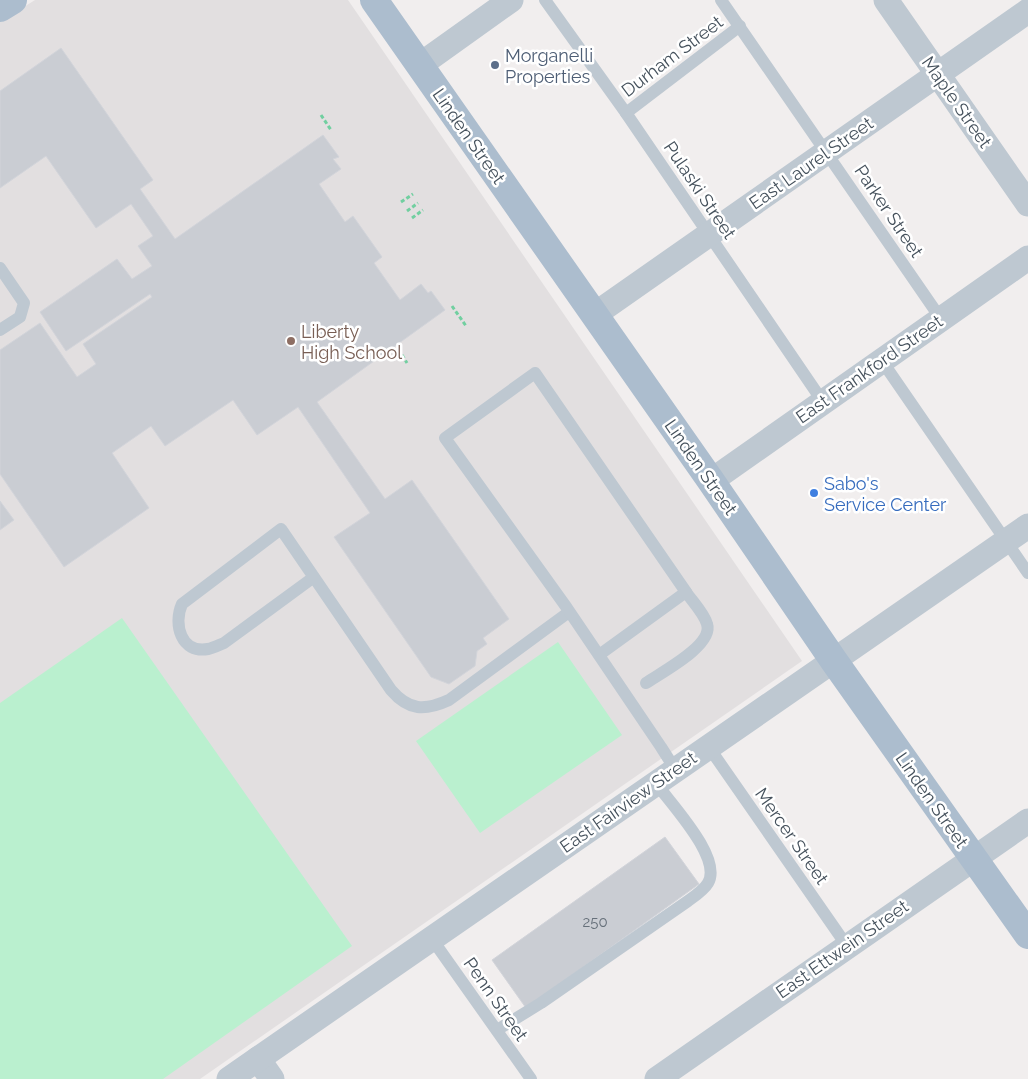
<svg xmlns="http://www.w3.org/2000/svg" width="1028" height="1079" font-family="Raleway,sans-serif">
  <rect width="100%" height="100%" fill="#f1eeee"/>
  <path fill="#e2dfe0" d="M35,0H348L802,661L200,1079H0V22Z"/>
  <g fill="#baf0cf">
    <path d="M122,618L352,946L163,1079H0V703Z"/>
    <path d="M558,642L622,735L480,833L416,741Z"/>
  </g>
  <g fill="#cacdd3" stroke="#d2d4da">
    <path d="M61,48L153,180L140,189L175,239L323,135L339,157L333,159L341,169L319,184L345,222L353,216L382,257L374,263L400,300L421,284L428,293L431,291L445,310L317,402L385,499L412,480L509,619L483,638L487,644L477,651L475,666L449,684L431,677L334,537L370,513L298,407L257,435L233,400L165,446L151,426L112,453L149,508L64,567L0,474V350L40,323L77,377L96,364L83,344L152,297L150,294L66,351L40,312L117,259L132,279L152,266L138,246L153,236L131,204L96,228L46,156L0,188V91Z"/>
    <path d="M0,501L14,520L0,530Z"/>
    <path d="M665,837L699,884L526,1008L492,960Z"/>
  </g>
  <g fill="none" stroke-linecap="round" stroke-linejoin="round">
    <g stroke="#71cfa0" stroke-width="3" stroke-dasharray="4 2.5" stroke-linecap="butt">
      <path d="M321,115L331,130"/>
      <path d="M401,202L413,194"/>
      <path d="M407,211L418,203"/>
      <path d="M412,218L423,210"/>
      <path d="M452,306L466,326"/>
      <path d="M402,355L407,363"/>
    </g>
    <g stroke="#bec8d1" stroke-width="12">
      <path d="M545,0L626,113L823,402"/>
      <path d="M721,0L941,319"/>
      <path d="M626,113L740,26"/>
      <path d="M0,268L24,303L20,317L0,330"/>
      <path d="M882,361L1028,573"/>
      <path d="M314,577L224,643C219,645 213,648 208,649C181,654 173,624 182,604L281,529L391,690C409,711 425,711 449,700L569,612"/>
      <path d="M599,655L686,592L535,373L445,438L567,608L661,747L675,769"/>
      <path d="M646,683C662,672 714,645 707,624C704,613 692,601 686,592"/>
      <path d="M708,746L847,946"/>
      <path d="M432,939L531,1079"/>
      <path d="M497,1030L541,1003L688,901C695,896 704,890 708,883C723,858 670,803 656,783"/>
    </g>
    <g stroke="#bec8d1" stroke-width="25">
      <path d="M886,0L1028,204"/>
      <path d="M420,65L511,0"/>
      <path d="M594,315L1028,11"/>
      <path d="M711,481L1028,258"/>
      <path d="M258,1059L272,1079"/>
      <path d="M229,1079L1028,526"/>
      <path d="M657,1079L1028,821"/>
    </g>
    <g stroke="#acbdce" stroke-width="28">
      <path d="M374,0L711,481L834,661L1028,935"/>
      <path d="M0,8L13,0"/>
    </g>
  </g>
  <circle fill="#5c6f8a" stroke="#fff" stroke-width="2" cx="495" cy="65" r="5"/>
  <circle fill="#8d6e63" stroke="#fff" stroke-width="2" cx="291" cy="341" r="5"/>
  <circle fill="#3f7fe0" stroke="#fff" stroke-width="2" cx="814" cy="493" r="5"/>
  <g text-anchor="middle" dominant-baseline="central" stroke-width="5" stroke-linejoin="round" paint-order="stroke">
    <g font-size="15" fill="#66707a">
      <text x="595" y="922">250</text>
    </g>
    <g font-size="18" fill="#4e5e75" stroke="#fff" text-anchor="start">
      <text x="505" y="55">Morganelli<tspan x="505" dy="21">Properties</tspan></text>
    </g>
    <g font-size="18" fill="#45515c" stroke="#fff">
      <text transform="translate(672 56) rotate(-37)">Durham Street</text>
      <text transform="translate(957 102) rotate(55)">Maple Street</text>
      <text transform="translate(469 136) rotate(55)">Linden Street</text>
      <text transform="translate(811 163) rotate(-35)">East Laurel Street</text>
      <text transform="translate(700 190) rotate(56)">Pulaski Street</text>
      <text transform="translate(889 211) rotate(56)">Parker Street</text>
      <text transform="translate(869 369) rotate(-35)">East Frankford Street</text>
      <text transform="translate(701 467) rotate(55)">Linden Street</text>
      <text transform="translate(932 800) rotate(55)">Linden Street</text>
      <text transform="translate(628 802) rotate(-35)">East Fairview Street</text>
      <text transform="translate(792 836) rotate(55)">Mercer Street</text>
      <text transform="translate(842 949) rotate(-35)">East Ettwein Street</text>
      <text transform="translate(496 999) rotate(55)">Penn Street</text>
    </g>
    <g font-size="18" fill="#785e54" stroke="#fff" text-anchor="start">
      <text x="301" y="331">Liberty<tspan x="301" dy="21">High School</tspan></text>
    </g>
    <g font-size="18" fill="#366cbe" stroke="#fff" text-anchor="start">
      <text x="824" y="483">Sabo's<tspan x="824" dy="21">Service Center</tspan></text>
    </g>
  </g>
</svg>
